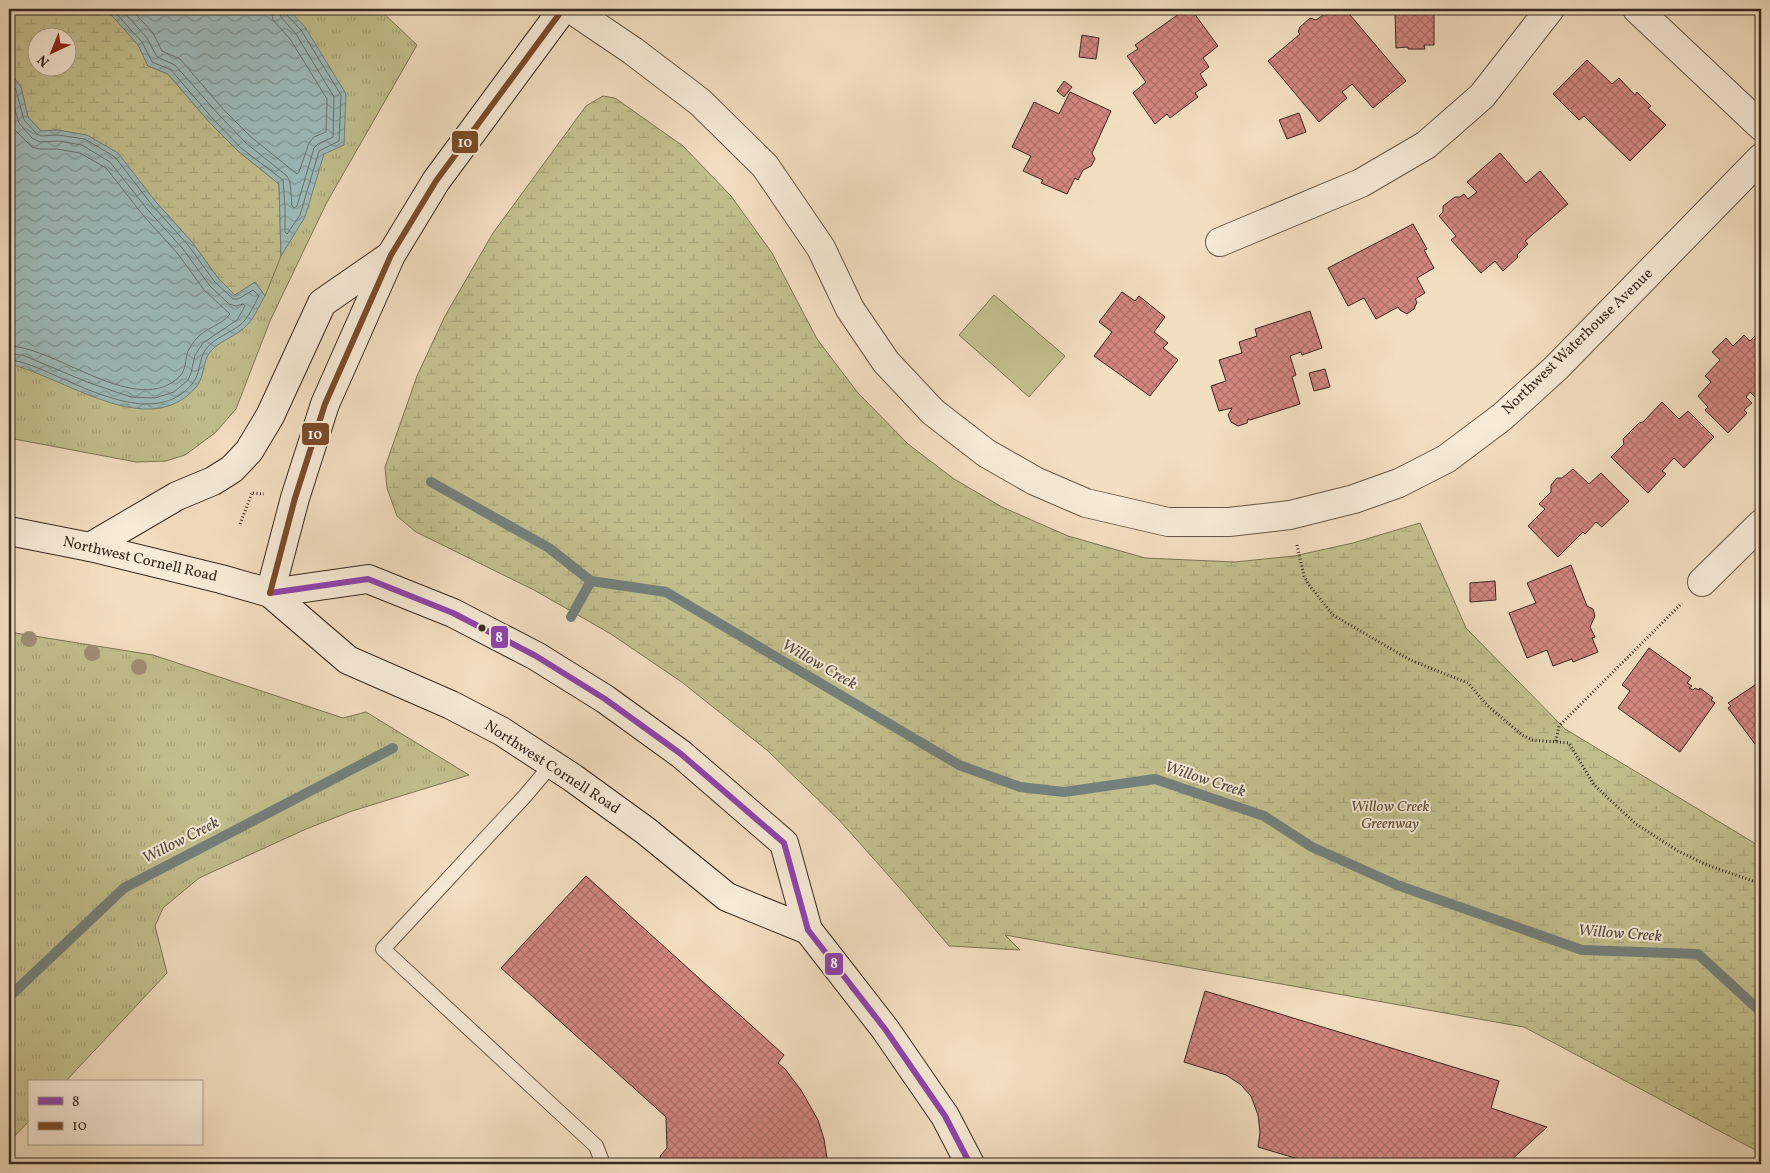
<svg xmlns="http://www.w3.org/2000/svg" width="1770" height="1173" font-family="Vollkorn,serif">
  <defs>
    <pattern id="grass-tufts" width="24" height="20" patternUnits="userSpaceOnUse" patternTransform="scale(1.25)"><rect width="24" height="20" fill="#c2bf8d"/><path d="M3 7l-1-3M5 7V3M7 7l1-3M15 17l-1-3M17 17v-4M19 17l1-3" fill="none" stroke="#a7a479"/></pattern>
    <pattern id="wetland-marsh" width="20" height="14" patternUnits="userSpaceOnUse" patternTransform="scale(1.25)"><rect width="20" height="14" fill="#c2bf8d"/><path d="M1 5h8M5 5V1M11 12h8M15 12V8" fill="none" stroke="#a7a479"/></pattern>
    <pattern id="water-waves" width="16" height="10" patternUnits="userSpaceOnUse" patternTransform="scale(1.25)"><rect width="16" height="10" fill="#9dbbbb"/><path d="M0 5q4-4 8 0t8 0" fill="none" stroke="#819897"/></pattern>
    <pattern id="building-cross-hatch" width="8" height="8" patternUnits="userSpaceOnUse" patternTransform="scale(1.25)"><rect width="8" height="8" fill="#d3867e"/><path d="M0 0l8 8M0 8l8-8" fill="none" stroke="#ac6e67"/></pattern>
  </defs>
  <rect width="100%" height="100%" fill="#f2dec0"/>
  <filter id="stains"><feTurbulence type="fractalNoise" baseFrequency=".004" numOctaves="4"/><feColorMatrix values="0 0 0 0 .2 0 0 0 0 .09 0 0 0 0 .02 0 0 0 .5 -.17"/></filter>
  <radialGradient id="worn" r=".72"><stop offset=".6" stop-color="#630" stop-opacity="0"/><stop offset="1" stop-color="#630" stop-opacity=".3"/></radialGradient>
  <g fill="url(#grass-tufts)" stroke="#7c7456" fill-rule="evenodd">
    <path d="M9,9H379L417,45L327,202L270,321L236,409L215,433L185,455L166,461L136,462L9,438ZM38,38H68V68H38Z"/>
    <path d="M9,632L153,655L343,718L366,712L469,775L352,811L306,829L199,878L163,908L155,926L167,973L65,1082H29V1121L9,1142Z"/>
  </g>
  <g fill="url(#wetland-marsh)" stroke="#7c7456" fill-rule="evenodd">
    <path d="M9,9H106L139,45L148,66L168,74L210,123L238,151L279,184L281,256L265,296L255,282L235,295L218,278L192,242L156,202L58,130L41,131L28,117L21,87L9,71ZM38,38H68V68H38Z"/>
    <path d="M603,96L615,98L683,146L731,196L772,253L817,339L858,393L908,444L954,479L1002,507L1068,536L1145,558L1235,562L1294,556L1353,543L1420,523L1466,628L1565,729L1761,847V1153L1524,1027L1005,935L1020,950L949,946L905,894L840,821L768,751L683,683L611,634L534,590L416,532L397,516L387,488L385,467L417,376L445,316L493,233L586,106Z"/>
  </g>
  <path fill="#c2bf8d" stroke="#7c7456" d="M994,295L1065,356L1029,397L959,335Z"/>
  <g fill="url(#water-waves)" stroke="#74807c">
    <path d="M106,9H288L305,27L346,94L344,145L324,154L305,217L281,256L279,184L238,151L210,123L168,74L148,66L138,45Z"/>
    <path d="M9,71L21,87L28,117L41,131L58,130L87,135L118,153L156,202L192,242L218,278L235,295L255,282L265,296C259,306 253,321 244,328C234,337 218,342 210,352C202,362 205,377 196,387C149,443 63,376 9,364Z"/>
  </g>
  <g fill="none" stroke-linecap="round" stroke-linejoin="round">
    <g stroke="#6a726c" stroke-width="1">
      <path d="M112,9L142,42L152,62L171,70L214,120L241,148L283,180L285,208V232L287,234L300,215L319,151L339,141L341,95L301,30L286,14L285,9"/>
      <path d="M121,9L147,38L157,57L175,65L219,115L246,143L287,176L290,182L292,206L294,208L297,206L314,148L318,144L333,137L334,97L296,34L281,17L278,9"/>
      <path d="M131,9L153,33L162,51L180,59L224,110L251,137L297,174L299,172L309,143L314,137L326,132L327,99L290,39L273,20L271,9"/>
      <path d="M9,79L16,90L24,120L37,134L41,136L58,135L85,139L115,157L152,205L188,245L214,281L233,299H238L253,290L259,296C254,305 248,319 240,325C230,333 214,338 206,349C198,360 201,374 192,384C156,428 86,388 45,371C33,366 22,361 9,360"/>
      <path d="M9,90L19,123L32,138L40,142L58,141L82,145L110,162L147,209L183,249L210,286L229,304L236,306L243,304L245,306L237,320L203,343L195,355L191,373L188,380L174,392L155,398L131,397L87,382L25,356L9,353"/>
      <path d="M9,116L13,128L32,147L39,149H57L80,153L106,168L142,214L178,254L204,290L230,314C222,325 205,328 196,339C193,343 190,347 188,351C185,360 186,370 180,376C138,419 57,347 9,346"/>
    </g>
    <g stroke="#74807c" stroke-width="10">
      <path d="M431,482L549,548L591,581"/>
      <path d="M571,617L591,581L666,592L959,765L1020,787L1064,792L1155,779L1264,816L1312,847L1397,885L1582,950L1698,954L1761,1012"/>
      <path d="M9,997L124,888L393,748"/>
    </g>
  </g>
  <g fill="url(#building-cross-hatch)" stroke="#37281e">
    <path d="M1186,9H1191L1218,46L1203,58L1209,67L1200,74L1207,85L1195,93L1198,97L1170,118L1167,114L1155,124L1133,93L1146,82L1127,56L1138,49L1135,45Z"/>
    <path d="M1332,9H1345L1406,81L1373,108L1352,84L1342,92L1347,98L1319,122L1268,61L1300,34L1298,32L1300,27L1310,18L1316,20Z"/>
    <path d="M1392,9H1434V45H1424L1425,49H1408V47L1396,48L1395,12Z"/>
    <path d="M1082,35L1099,38L1096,59L1079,57Z"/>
    <path d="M1587,60L1612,84L1619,78L1635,95L1637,92L1651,106L1648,108L1666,125L1630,161L1584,116L1579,120L1553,94Z"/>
    <path d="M1064,81L1072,87L1064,97L1057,91Z"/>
    <path d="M1070,92L1111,111L1092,153L1095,159L1091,166L1083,170L1078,180L1075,178L1067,194L1041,183L1043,180L1023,171L1031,156L1012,147L1034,102L1059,114Z"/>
    <path d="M1299,113L1306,132L1287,139L1279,120Z"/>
    <path d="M1500,153L1526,183L1540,171L1568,204L1525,241L1528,244L1517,255L1518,257L1503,271L1495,261L1481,273L1451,240L1456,236L1439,216L1443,212V206L1455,197H1460L1464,194L1468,199L1477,192L1467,182Z"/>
    <path d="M1413,224L1427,249L1424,250L1434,268L1417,278L1425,293L1415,299L1417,302L1414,309L1407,314L1400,310L1398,307L1376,319L1364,298L1348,306L1328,268Z"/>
    <path d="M1122,292L1135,301L1139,296L1165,317L1154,332L1168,343L1163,348L1178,360L1150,396L1094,356L1112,332L1099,322Z"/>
    <path d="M1310,311L1322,348L1302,355L1301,352L1290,356L1296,375L1292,377L1300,404L1250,420L1248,419L1247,423L1238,426L1231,422L1228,415L1232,408L1219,411L1211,386L1226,381L1219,360L1242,353L1239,342L1257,336L1255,329Z"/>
    <path d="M1757,334L1761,338V403L1750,392L1746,397L1752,403L1744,410L1747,413L1728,433L1705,410L1708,407L1698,396L1711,382L1705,376L1720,360L1712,352L1726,338L1733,346L1744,335L1750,341Z"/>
    <path d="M1325,369L1330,387L1314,391L1309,373Z"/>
    <path d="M1662,402L1679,419L1688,411L1714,437L1684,468L1674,458L1662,471L1666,474L1648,493L1611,457L1624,444L1623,439L1639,423L1643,422Z"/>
    <path d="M1573,469L1589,484L1601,473L1629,501L1602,527L1596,522L1585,534L1583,532L1558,557L1528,526L1545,509L1539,504L1551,492V485L1557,478H1562Z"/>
    <path d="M1571,565L1587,606L1593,609L1595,616L1590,627L1595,637L1592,638L1598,652L1573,662L1572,659L1553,666L1547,650L1527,658L1509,613L1536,603L1527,583Z"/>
    <path d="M1495,581L1496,600L1470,602V583Z"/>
    <path d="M1649,648L1691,678L1687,683L1692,686L1689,688L1693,690L1695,688L1699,690L1700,688L1713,698L1711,700L1715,703L1680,752L1618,708L1630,691L1622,685Z"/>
    <path d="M1761,681V745L1758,748L1728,708L1731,706L1728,703Z"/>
    <path d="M586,876L784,1055L778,1063L785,1069L801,1090L818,1120L824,1139L828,1164H657L661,1155L667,1148L666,1117L501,968Z"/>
    <path d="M1205,991L1499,1081L1491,1108L1547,1127L1507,1164H1315L1258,1147L1260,1132L1258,1115L1251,1096L1240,1084L1226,1075L1184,1062Z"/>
  </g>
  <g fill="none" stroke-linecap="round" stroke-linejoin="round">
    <defs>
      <path id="lane" d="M552,764L525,796L383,949L596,1146L603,1164"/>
      <g id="street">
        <path d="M571,9L633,51L700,102L765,166L821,248L850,309L886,362L933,412L986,453L1035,481L1086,503L1168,522H1229L1290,515L1354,499L1399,483L1446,459L1502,417L1556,368L1761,158"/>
        <path d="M1637,9L1761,126"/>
        <path d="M1220,242L1361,183L1426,145L1482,96L1550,9"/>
        <path d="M1702,582L1761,524"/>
      </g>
      <g id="secondary">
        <path d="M9,531L90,547L221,579L270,593L348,660L451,705L501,731L573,778L646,831L727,897L808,930"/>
        <path d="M90,547L177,496L213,481L232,469L249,451L270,416L322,303L390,256"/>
        <path d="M270,593L368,579L453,613L536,656L605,699L681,754L784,843L808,930L885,1029L945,1116L970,1164"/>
        <path d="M270,593L295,498L325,404L391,255L436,181L563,9"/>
      </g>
    </defs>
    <use href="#lane" stroke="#665646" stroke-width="16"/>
    <use href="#street" stroke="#665646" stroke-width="30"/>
    <use href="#secondary" stroke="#37281e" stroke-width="30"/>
    <g stroke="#37281e" stroke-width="3" stroke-dasharray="1 2.5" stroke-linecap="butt">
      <path d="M253,493L264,494"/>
      <path d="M240,524L252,493"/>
      <path d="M1297,545L1304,576L1309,585L1333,615L1410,660L1468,683L1487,705L1522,735L1532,740L1569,743L1594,785L1636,824L1678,851L1707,865L1753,881L1761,880"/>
      <path d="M1556,741L1559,726L1682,603"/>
    </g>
    <use href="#lane" stroke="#f7ead6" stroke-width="14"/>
    <use href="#street" stroke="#f7ead6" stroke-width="28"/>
    <use href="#secondary" stroke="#f7ead6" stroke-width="28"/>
    <defs>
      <path id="bus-1" d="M270,593L368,579L453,613L536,656L605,699L681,754L784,843L808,930L885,1029L945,1116L970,1164"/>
      <path id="bus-2" d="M270,593L295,498L325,404L391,255L436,181L563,9"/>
    </defs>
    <use href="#bus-1" stroke="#f7ead6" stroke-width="10"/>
    <use href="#bus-2" stroke="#f7ead6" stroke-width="10"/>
    <use href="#bus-1" stroke="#8e44ad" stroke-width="6"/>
    <use href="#bus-2" stroke="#7a4b2a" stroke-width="6"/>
  </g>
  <g fill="#9e8f76">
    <circle cx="29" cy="639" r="8"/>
    <circle cx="92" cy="653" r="8"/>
    <circle cx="139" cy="667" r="8"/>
  </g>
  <circle fill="#37281e" stroke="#f7ead6" stroke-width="2" cx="482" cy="628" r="4.5"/>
  <g text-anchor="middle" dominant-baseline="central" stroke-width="4" stroke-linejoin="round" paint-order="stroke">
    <g font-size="15" fill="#37281e" stroke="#f7ead6">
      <text transform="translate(1578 342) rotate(-44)">Northwest Waterhouse Avenue</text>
      <text transform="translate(140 560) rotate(13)">Northwest Cornell Road</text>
      <text transform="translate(552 768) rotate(33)">Northwest Cornell Road</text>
    </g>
    <g font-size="15" font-style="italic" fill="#5a4e3a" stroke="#f7ead6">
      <text x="1390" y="807">Willow Creek<tspan x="1390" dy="17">Greenway</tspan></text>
    </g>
    <g font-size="16" font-style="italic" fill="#504d45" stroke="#f7ead6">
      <text transform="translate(819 665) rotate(30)">Willow Creek</text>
      <text transform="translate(1205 780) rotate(18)">Willow Creek</text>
      <text transform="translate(181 841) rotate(-27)">Willow Creek</text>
      <text transform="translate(1620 934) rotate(4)">Willow Creek</text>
    </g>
  </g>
  <g stroke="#f7ead6" stroke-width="2">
    <rect x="451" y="130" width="28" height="24" rx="5" fill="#7a4b2a"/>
    <rect x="301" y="422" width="29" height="24" rx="5" fill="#7a4b2a"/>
    <rect x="490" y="625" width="19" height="24" rx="5" fill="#8e44ad"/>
    <rect x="824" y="952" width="20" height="24" rx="5" fill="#8e44ad"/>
  </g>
  <g font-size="14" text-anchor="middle" font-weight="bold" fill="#fff">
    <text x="465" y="147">10</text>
    <text x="315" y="439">10</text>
    <text x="499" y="642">8</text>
    <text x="834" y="968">8</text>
  </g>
  <rect width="1770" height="1173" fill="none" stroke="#f2dec0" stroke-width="30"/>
  <rect x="10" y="10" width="1750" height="1153" fill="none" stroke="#37281e" stroke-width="2.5"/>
  <rect x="15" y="15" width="1740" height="1143" fill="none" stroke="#37281e"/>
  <rect x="28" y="1080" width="175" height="65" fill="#f7ead6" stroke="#aa9c8c"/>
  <rect x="38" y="1097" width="25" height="8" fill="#8e44ad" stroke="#aa9c8c"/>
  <text x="72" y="1106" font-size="15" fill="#37281e">8</text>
  <rect x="38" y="1122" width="25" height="8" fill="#7a4b2a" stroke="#aa9c8c"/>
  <text x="72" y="1130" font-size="15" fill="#37281e">10</text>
  <g transform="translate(52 52) rotate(224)"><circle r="24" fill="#f7ead6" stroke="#aa9c8c"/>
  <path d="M0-4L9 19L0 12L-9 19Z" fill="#8f2418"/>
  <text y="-8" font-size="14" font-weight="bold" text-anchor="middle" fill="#37281e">N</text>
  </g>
  <rect width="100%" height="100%" filter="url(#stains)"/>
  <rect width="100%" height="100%" fill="url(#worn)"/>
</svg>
